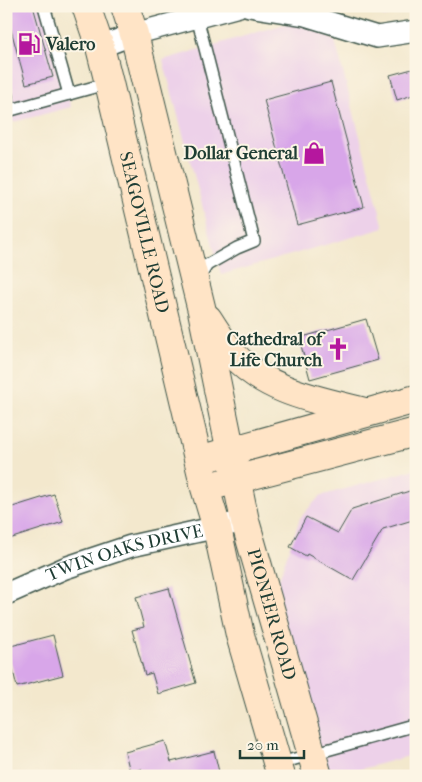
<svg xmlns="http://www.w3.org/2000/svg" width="422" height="782" font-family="'IM FELL French Canon',serif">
  <rect width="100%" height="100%" fill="#fcf5e5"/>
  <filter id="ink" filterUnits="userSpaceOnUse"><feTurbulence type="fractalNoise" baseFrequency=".02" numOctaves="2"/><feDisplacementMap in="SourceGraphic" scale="10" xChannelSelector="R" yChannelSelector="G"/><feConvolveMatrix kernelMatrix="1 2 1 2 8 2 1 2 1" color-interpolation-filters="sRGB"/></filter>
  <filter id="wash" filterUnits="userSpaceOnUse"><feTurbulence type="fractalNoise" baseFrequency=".0096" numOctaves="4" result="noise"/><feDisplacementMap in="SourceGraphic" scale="20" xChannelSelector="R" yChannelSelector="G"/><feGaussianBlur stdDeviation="1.12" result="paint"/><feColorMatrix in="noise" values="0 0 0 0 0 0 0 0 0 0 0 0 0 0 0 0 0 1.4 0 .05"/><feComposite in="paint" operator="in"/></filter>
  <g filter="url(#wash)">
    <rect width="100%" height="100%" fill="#f3e8cd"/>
    <g fill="#edd1e9">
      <path d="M6,6H45L71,107L6,124Z"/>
      <path d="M365,6H416V8L384,17Z"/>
      <path d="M299,20L335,41L384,228L221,275L163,60Z"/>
      <path d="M416,469V754L336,776H324L272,599L300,518L320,496Z"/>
    </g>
    <g id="blocks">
      <g fill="#d8a6e9">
        <path d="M6,6H33L53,77L26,84L6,12Z"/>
        <path d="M416,68V94L397,100L390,75Z"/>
        <path d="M331,82L364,207L297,225L264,100Z"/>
        <path d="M366,319L378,360L310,379L299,338Z"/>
        <path d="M416,489V519L383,529L353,580L307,554L306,556L290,547L306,517L338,533L352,509Z"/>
        <path d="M54,494L63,522L6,540V509Z"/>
        <path d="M169,588L196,683L158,694L152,673L145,675L132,630L144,627L136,597Z"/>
        <path d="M53,635L63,675L17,687L7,647Z"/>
        <path d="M165,741L171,762L214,751L220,776H140V770L142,769L130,772L125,752Z"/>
      </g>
    </g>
  </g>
  <g filter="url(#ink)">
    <use href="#blocks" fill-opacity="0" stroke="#3f574b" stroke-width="1"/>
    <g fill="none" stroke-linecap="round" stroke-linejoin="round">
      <defs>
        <g id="service">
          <path d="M44,6L69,94"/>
          <path d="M197,17L254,241L237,248L207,265L198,279"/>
          <path d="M6,93L11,110L109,83"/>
          <path d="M277,764L416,725"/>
        </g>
        <g id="minor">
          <path d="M249,6L305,15L377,37L416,31"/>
          <path d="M100,47L134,34L239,6"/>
          <path id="s1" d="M6,594L65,568L131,546L245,521"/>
        </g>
        <g id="secondary">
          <path id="s2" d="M86,6L100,47L109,83L205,488L217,528L240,635L281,776"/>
          <path id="s3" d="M125,6L134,34L202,311L245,521L318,776"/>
          <path d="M208,319C215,330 222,341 230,351C263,391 317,400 365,412"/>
          <path d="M213,456L416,399"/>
          <path d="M219,484L416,432"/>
        </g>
      </defs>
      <use href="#service" stroke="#3f574b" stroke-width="14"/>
      <use href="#minor" stroke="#3f574b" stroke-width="24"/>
      <use href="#secondary" stroke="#3f574b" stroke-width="30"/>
      <use href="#service" stroke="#fff" stroke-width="11"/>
      <use href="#minor" stroke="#fff" stroke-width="21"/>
      <use href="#secondary" stroke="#ffe4c6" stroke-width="28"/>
    </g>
  </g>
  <defs>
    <symbol id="fuel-bare" viewBox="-9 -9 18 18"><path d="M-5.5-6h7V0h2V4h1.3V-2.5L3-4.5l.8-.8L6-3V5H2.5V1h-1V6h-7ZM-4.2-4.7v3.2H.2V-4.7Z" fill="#b5179e" stroke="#fcf5e5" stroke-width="2.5" paint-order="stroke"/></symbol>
    <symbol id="shop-bare" viewBox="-9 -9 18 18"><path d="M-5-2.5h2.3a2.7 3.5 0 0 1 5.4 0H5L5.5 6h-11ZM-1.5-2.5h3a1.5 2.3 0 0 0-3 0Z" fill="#b5179e" stroke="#fcf5e5" stroke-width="2.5" paint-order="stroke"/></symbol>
    <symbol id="church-bare" viewBox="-9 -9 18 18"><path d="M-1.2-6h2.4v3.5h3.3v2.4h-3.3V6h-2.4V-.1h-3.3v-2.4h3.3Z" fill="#b5179e" stroke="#fcf5e5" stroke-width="2.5" paint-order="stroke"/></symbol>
  </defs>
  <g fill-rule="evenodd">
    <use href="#fuel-bare" x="13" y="28" width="32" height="32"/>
    <use href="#shop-bare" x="298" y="137" width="32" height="32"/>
    <use href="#church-bare" x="322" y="333" width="32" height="32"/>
  </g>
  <g text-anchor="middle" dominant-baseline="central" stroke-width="4" stroke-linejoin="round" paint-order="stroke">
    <g font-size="18" font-weight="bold" fill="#1f3d34" stroke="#fcf5e5" text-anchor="end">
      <text x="46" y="44" text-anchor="start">Valero</text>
      <text x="298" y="153">Dollar General</text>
      <text x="322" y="339">Cathedral of<tspan x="322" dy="21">Life Church</tspan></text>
    </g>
    <g font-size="18" fill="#1f3d34" stroke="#fcf5e5">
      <text stroke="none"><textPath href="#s2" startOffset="234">SEAGOVILLE ROAD</textPath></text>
      <text stroke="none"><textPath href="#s1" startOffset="126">TWIN OAKS DRIVE</textPath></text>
      <text stroke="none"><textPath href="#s3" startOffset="626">PIONEER ROAD</textPath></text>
    </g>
  </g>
  <rect width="422" height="782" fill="none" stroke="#fcf5e5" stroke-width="25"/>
  <path d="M240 750v8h64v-8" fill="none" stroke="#1f3d34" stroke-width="2.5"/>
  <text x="247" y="750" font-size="15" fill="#1f3d34" stroke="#fcf5e5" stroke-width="4" paint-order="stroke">20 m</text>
</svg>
